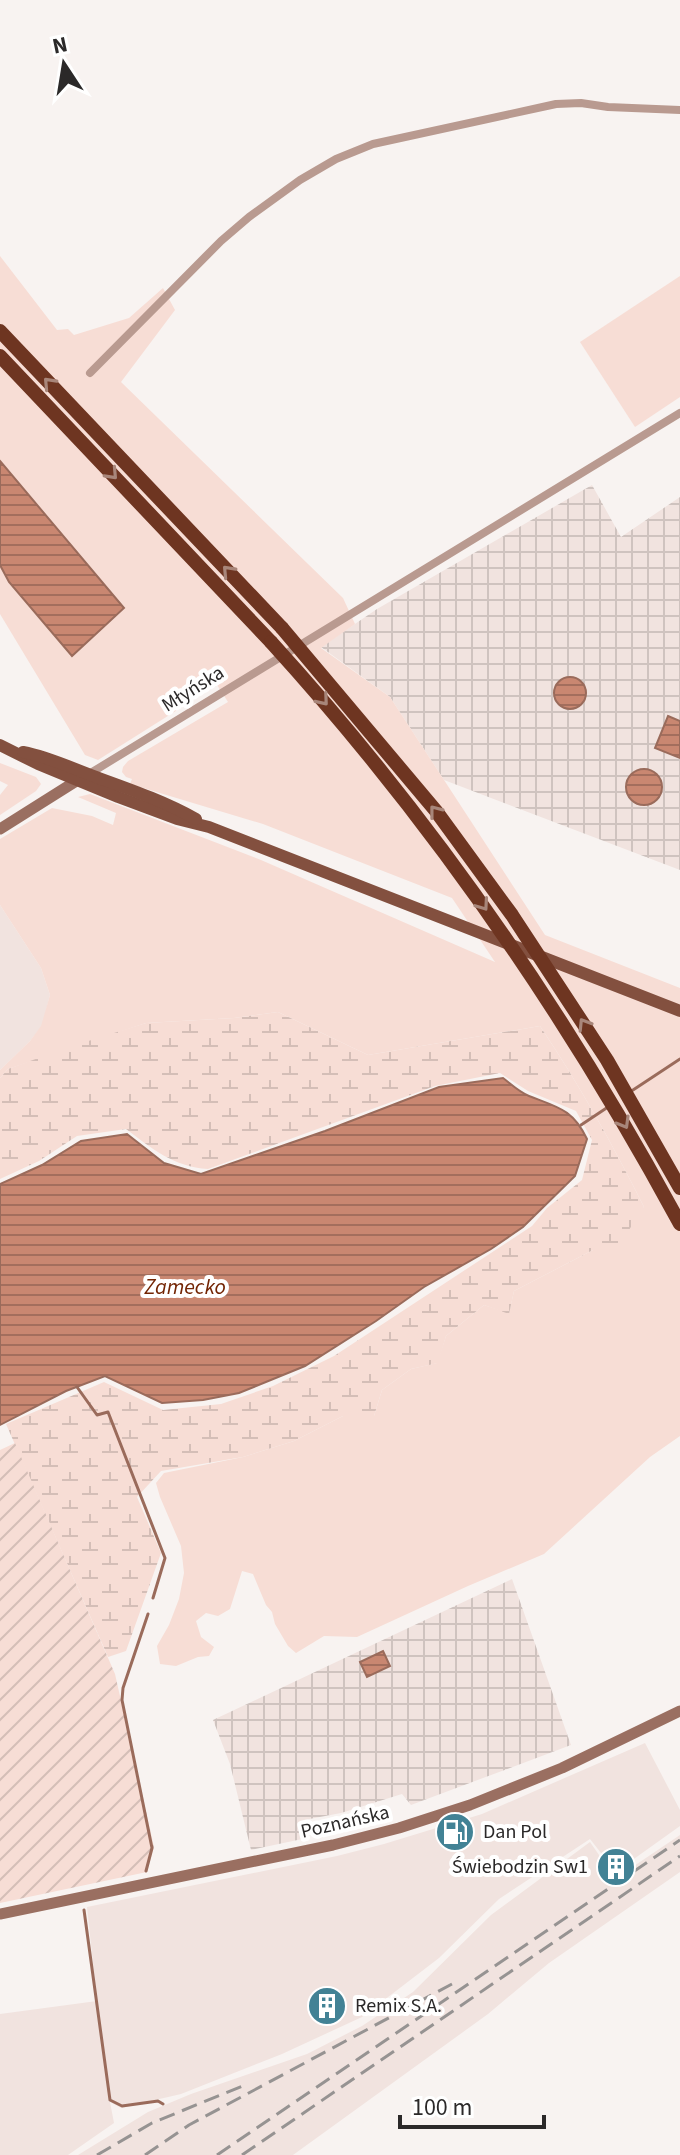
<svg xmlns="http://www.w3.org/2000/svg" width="680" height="2155" font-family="'Source Sans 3',sans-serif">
  <defs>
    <pattern id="industrial-grid" width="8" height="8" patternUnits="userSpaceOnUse" patternTransform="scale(2)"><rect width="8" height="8" fill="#f1e3df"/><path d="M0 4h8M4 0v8" fill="none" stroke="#cfc3bf"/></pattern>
    <pattern id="wetland-marsh" width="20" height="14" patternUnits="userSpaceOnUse" patternTransform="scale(2)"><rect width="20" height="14" fill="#f7ddd5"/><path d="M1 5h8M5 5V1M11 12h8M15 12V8" fill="none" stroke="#d4beb7"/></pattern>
    <pattern id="garden-furrows" width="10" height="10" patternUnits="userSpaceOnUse" patternTransform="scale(2)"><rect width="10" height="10" fill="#f7ddd5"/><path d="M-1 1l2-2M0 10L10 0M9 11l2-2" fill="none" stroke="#d4beb7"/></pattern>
    <pattern id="water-rules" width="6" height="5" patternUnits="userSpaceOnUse" patternTransform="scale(2)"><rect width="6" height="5" fill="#c98771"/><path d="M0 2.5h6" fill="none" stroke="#a36e5d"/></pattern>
  </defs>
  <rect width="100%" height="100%" fill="#f8f3f1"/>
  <g fill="#f1e3df">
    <path d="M0,905L41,968L50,995L42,1026L30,1041L0,1070Z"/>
    <path d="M645,1743L680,1810V1826L631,1861L623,1852L608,1862L590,1839L499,1899L439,1958L362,2017L282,2054L181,2094L121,2108L110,2102L114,2123L68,2155H0V2014L97,2001L87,1907L337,1856L384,1844L482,1814Z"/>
    <path d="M680,1835V1872L549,1963L488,2014L293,2155H78L148,2112L191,2094L307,2054L362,2026L413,1992L491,1915L590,1842L606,1865L623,1855L634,1866Z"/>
  </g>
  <g fill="url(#industrial-grid)">
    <path d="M592,485L621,537L680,497V870L444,780L390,697L321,647L377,609Z"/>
    <path d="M512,1579L571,1745L411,1805L402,1794L341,1813L304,1820L307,1838L251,1850L230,1764L213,1720Z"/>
  </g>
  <g fill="#f7ddd5">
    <path d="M0,256L57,330L68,329L74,335L129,318L163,288L175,310L121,382L343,598L355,624L321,648L390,697L545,935L680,988V1436L650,1457L544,1554L468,1586L357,1637L324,1636L296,1653L288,1646L275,1624L272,1612L266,1605L253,1574L242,1571L230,1609L218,1616L206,1613L196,1621L201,1637L214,1647L209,1656L198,1657L176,1666L160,1664L157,1646L169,1625L179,1599L184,1573L181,1546L160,1497L156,1483L164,1473L243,1457L294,1441L343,1416H374L382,1390L411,1369L437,1363L446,1336L484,1305L509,1313L514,1291L593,1250L644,1207C613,1145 579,1084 540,1026L368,1055L278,1012L234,1018L146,1023L8,1069L0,1078V1070L30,1041L41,1026L50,995L41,968L0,905V839L52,808L92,816L113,825L116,813L78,797L90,794L261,860L495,962L452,898L263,824L130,784L132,779L126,777L122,772L123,767L128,761L228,702L217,685L98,760L85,755L0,614Z"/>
    <path d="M680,276V397L635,427L580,342Z"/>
    <path d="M0,763L36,777L41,784L36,791L0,815V795L8,785L0,781Z"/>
  </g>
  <path fill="url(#wetland-marsh)" d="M278,1012L368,1055L540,1026C579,1084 613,1145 644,1207L610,1259L593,1250L514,1291L509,1314L484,1305L446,1336L438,1363L411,1369L382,1390L374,1416H343L294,1441L243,1457L161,1471L137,1497L161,1553L126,1651L108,1657L6,1424L104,1382L163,1410L221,1404L273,1386L334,1356L532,1226L547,1208L582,1180L592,1140L576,1111L528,1091L500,1073L435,1086L208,1169C174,1167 151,1148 126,1129L77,1136L39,1161L0,1179V1078L8,1069L66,1048L146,1023L234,1018Z"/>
  <path fill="url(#garden-furrows)" d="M15,1443L115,1674L154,1847L147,1872L0,1903V1450Z"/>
  <g fill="url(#water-rules)" stroke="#9a6b5b" stroke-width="2">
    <path d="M0,461L124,608L72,656L9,582L0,565Z"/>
    <circle cx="570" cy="693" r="16"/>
    <path d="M668,716L680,721V758L655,748Z"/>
    <circle cx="644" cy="787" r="18"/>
    <path d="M503,1078C511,1084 519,1092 529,1096C557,1107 573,1109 587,1139L575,1176L523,1227L491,1249L424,1287L376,1321L305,1366L239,1393L203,1400L162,1403L105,1376L66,1391L0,1425V1184L42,1165L81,1141L127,1134L164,1163L201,1174L325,1131L439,1087Z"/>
    <path d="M383,1651L390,1666L367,1677L360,1662Z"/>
  </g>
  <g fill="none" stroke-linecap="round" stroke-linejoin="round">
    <g stroke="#9a6b5b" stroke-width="3">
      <path d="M630,1092L680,1059"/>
      <path d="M581,1125L608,1107"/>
      <path d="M77,1387L97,1415L108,1412L165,1558L153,1598"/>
      <path d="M146,1871L152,1848L122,1700L123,1688L148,1614"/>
      <path d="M84,1910L110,2100L122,2106L158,2101L163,2104"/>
    </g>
    <g stroke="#b99a90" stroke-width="8">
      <path d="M90,373L221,241L249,217L300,180L336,159L373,144L556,104L581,103L608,107L680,110"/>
      <path d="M89,774L680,413"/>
    </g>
    <g stroke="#9a6f61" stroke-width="11">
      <path d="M0,829L81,778"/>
      <path d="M0,1914L333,1845L399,1828L470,1805L562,1768L680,1711"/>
    </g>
    <g stroke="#83503f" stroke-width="12">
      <path d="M0,745L38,764L118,797L177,819L209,827L680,1011"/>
      <path d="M23,752C49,757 71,768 96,777C129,789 164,801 196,819"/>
    </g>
    <g stroke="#6e3521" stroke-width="14">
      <path d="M0,331L282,628"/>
      <path d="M0,356L271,642"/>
    </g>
    <g stroke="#969392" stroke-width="3" stroke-dasharray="16 8" stroke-linecap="butt">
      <path d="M97,2155L152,2123L245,2085"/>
      <path d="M145,2155L189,2125L452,1984"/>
      <path d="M217,2155L680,1840"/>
      <path d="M242,2155L680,1856"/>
    </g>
    <g stroke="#6e3521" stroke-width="14">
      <path d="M282,628L436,811L512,915L607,1060L680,1188"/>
      <path d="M271,642C432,819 566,1013 680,1224"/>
    </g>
  </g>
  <defs><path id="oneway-chevron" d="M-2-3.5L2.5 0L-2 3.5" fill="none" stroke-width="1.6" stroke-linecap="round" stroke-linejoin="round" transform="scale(2)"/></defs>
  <g stroke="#a8867a">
    <use href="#oneway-chevron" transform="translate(49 383) rotate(-133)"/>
    <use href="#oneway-chevron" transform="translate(112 474) rotate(47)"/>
    <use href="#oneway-chevron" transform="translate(228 571) rotate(-133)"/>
    <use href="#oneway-chevron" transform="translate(323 700) rotate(50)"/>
    <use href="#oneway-chevron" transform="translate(435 811) rotate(-128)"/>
    <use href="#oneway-chevron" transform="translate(483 905) rotate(55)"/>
    <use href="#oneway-chevron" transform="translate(584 1024) rotate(-122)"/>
    <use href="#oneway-chevron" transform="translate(624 1123) rotate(60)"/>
  </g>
  <defs>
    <symbol id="fuel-disc" viewBox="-11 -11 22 22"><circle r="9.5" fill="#428295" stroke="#fff"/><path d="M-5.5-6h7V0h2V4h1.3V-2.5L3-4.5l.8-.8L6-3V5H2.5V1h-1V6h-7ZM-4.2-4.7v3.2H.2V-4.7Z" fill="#fff"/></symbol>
    <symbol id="building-disc" viewBox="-11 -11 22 22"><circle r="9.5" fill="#428295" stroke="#fff"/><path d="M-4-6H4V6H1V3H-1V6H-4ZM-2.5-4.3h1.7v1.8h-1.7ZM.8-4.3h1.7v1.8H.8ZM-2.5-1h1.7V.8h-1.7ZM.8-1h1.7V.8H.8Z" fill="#fff"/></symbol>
  </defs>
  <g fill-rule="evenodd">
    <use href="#fuel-disc" x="433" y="1810" width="44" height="44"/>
    <use href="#building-disc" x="594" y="1845" width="44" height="44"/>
    <use href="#building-disc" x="305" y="1984" width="44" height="44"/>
  </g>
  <g text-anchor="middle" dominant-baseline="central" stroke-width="8" stroke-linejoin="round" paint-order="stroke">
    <g font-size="20" fill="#2b2929" stroke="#fff">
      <text transform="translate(193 689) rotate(-32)">Młyńska</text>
      <text transform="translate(345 1822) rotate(-13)">Poznańska</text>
    </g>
    <g font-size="20" fill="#2b2929" stroke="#fff" text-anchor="start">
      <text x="483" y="1832">Dan Pol</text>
      <text x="588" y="1867" text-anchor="end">Świebodzin Sw1</text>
      <text x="355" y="2006">Remix S.A.</text>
    </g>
    <g font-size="22" font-style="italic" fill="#732504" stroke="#fff">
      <text x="185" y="1287">Zamecko</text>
    </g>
  </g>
  <g transform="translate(64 64) rotate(348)" stroke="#ffffff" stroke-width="6" paint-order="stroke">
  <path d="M0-6L14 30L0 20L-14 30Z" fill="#2b2929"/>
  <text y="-12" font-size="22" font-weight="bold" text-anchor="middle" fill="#2b2929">N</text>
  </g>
  <path d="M400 2115v12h144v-12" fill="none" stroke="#2b2929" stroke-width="4"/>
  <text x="412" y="2115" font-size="24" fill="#2b2929" stroke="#ffffff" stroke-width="6" paint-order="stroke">100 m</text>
</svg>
